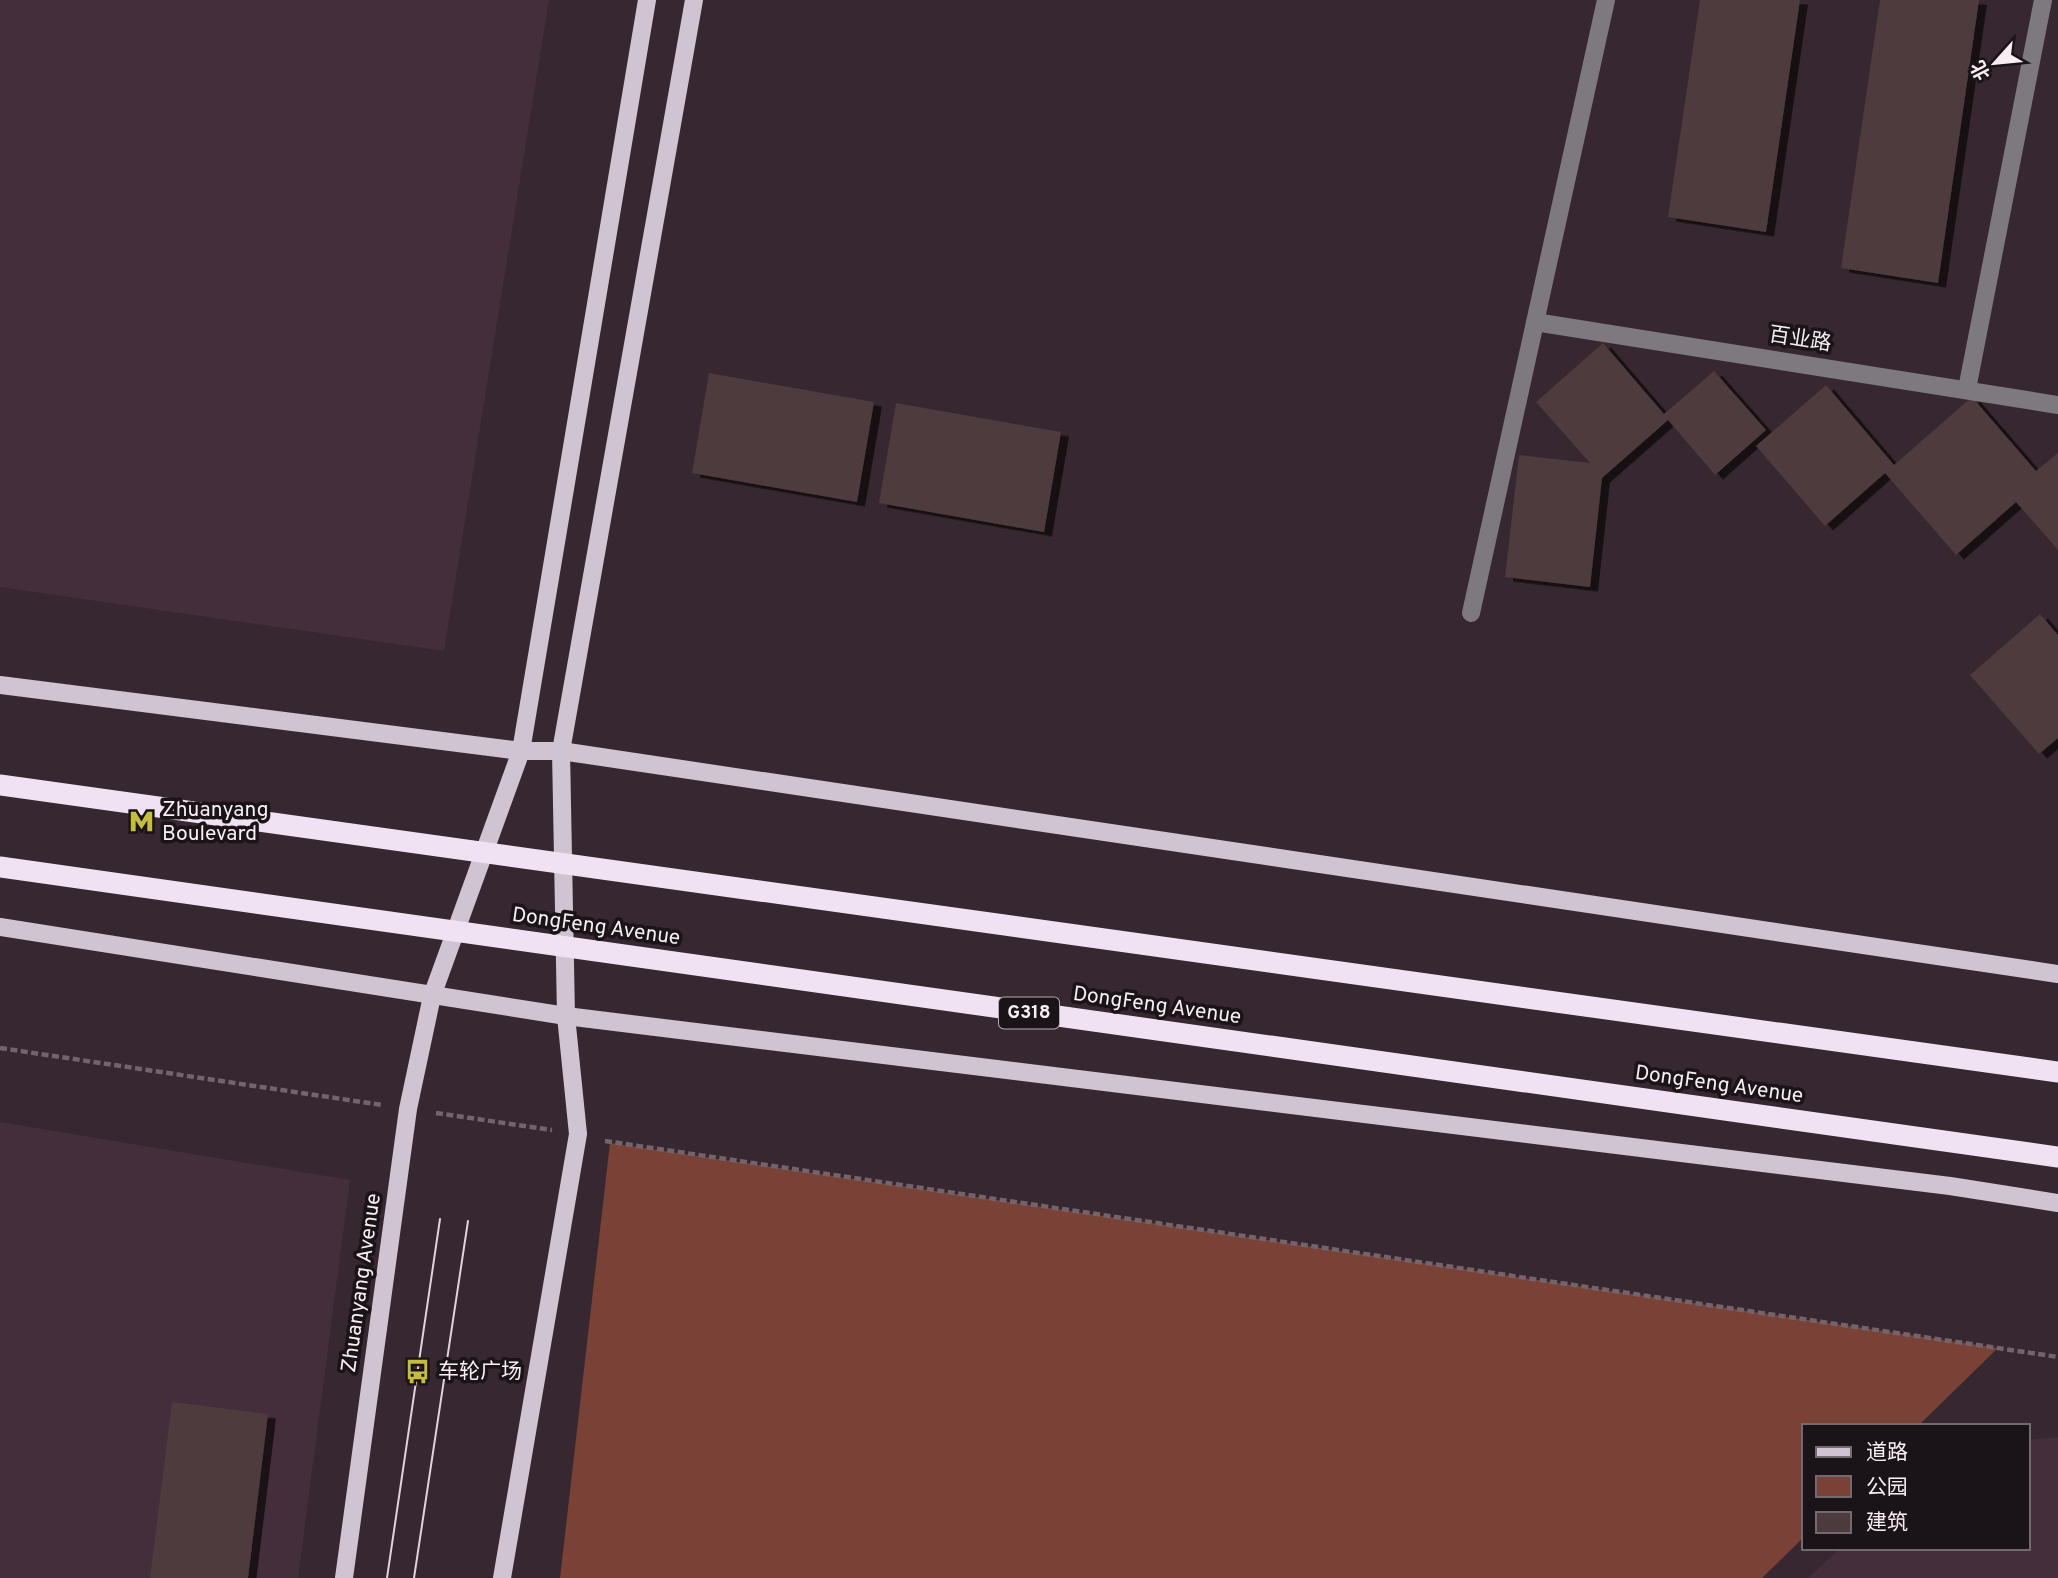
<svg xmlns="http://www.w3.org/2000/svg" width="2058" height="1578" font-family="Overpass,'Noto Sans SC',sans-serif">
  <defs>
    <filter id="shadow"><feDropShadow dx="8" dy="4.5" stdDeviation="0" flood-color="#0009"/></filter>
  </defs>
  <rect width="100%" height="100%" fill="#372730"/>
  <g fill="#442e3b">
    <path d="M0,0H549L444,651L0,587Z"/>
    <path d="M0,1122L350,1180L298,1578H0Z"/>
    <path d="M2058,1437V1578H1808L1840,1548H2028V1440Z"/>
  </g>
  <path fill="#7a4236" d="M610,1143L1998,1348L1918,1426H1804V1537L1762,1578H560Z"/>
  <g fill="#4d3a3c" filter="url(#shadow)">
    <path d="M1700,0H1800L1766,232L1668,217Z"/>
    <path d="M1880,0H1979L1938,283L1841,268Z"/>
    <path d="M1603,343L1664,414L1714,371L1766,430L1715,475L1668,420L1602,478L1590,587L1505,577L1519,455L1590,463L1536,402Z"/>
    <path d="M709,373L874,402L857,502L692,473Z"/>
    <path d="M1826,385L1894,465L1972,397L2036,471L2058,453V550L2016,502L1956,555L1885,473L1825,526L1756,446Z"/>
    <path d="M896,403L1061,432L1044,532L879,503Z"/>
    <path d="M2040,614L2058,635V738L2039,754L1970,675Z"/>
    <path d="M172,1402L268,1414L248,1578H150Z"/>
  </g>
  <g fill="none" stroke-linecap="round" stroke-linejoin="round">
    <g stroke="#73646c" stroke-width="4.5" stroke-dasharray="7 3.5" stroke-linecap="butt">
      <path d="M0,1048L382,1105"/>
      <path d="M436,1113L552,1130"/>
      <path d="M605,1141L2058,1357"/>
    </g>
    <g stroke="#7e787f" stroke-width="18">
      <path d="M1535,322L2058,405"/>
      <path d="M1967,389L2043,0"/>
      <path d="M1471,613L1606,0"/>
    </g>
    <g stroke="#d0c4d2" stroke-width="18">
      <path d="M0,685L521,751H561L2058,974"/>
      <path d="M0,927L566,1016L1950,1186L2058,1203"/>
      <path d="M344,1578L408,1109L432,996L521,751L647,0"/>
      <path d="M502,1578L578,1134L566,1016L561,751L694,0"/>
    </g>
    <g stroke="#dfd4da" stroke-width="2">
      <path d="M387,1578L440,1219"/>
      <path d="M414,1578L468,1221"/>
    </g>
    <g stroke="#f0e2f3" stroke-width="21">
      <path d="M0,785L2058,1072"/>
      <path d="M0,867L2058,1157"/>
    </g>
  </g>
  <defs>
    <symbol id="metro-bare" viewBox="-9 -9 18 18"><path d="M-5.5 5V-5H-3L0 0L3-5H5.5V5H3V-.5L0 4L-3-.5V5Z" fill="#c4bd3e" stroke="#1a1317" stroke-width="2.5" paint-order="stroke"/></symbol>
    <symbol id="bus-bare" viewBox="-9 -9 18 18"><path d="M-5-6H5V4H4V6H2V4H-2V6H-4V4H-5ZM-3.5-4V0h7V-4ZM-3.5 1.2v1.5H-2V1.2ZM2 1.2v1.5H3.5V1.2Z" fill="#c4bd3e" stroke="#1a1317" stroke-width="2.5" paint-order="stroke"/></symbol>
  </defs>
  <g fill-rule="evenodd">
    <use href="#metro-bare" x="124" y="804" width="35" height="35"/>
    <use href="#bus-bare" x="400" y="1354" width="35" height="35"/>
  </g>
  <g text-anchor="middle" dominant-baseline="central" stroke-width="7" stroke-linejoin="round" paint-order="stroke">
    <rect fill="#1a1317" stroke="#b5acb1" stroke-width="2" x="999" y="997.5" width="60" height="31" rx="5"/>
    <g font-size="19" font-weight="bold" fill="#f8edf3">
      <text x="1029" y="1013">G318</text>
    </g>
    <g font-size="21" fill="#f8edf3" stroke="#1a1317">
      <text transform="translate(1800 340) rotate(9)">百业路</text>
      <text transform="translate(596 927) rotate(8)">DongFeng Avenue</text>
      <text transform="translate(1157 1006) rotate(8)">DongFeng Avenue</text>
      <text transform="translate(1719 1085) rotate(8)">DongFeng Avenue</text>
      <text transform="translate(362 1283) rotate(-82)">Zhuanyang Avenue</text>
    </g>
    <g font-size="21" fill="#f8edf3" stroke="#1a1317" text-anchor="start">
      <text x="162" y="810">Zhuanyang<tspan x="162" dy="24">Boulevard</tspan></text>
      <text x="438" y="1372">车轮广场</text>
    </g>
  </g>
  <rect x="1802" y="1424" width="228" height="126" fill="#1a1317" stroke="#736a6f" stroke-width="2"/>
  <rect x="1816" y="1447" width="35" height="10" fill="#d0c4d2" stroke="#736a6f" stroke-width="2"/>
  <text x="1866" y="1459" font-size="21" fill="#f8edf3">道路</text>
  <rect x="1816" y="1476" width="35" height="21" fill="#7a4236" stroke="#736a6f" stroke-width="2"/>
  <text x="1866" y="1494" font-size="21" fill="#f8edf3">公园</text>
  <rect x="1816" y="1512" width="35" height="21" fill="#4d3a3c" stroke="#736a6f" stroke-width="2"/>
  <text x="1866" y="1529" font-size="21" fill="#f8edf3">建筑</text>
  <g transform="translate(1995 63) rotate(243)" stroke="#1a1317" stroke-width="5" paint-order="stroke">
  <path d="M0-5L12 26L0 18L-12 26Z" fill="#f8edf3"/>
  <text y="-10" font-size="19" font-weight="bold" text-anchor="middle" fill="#f8edf3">北</text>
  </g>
</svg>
